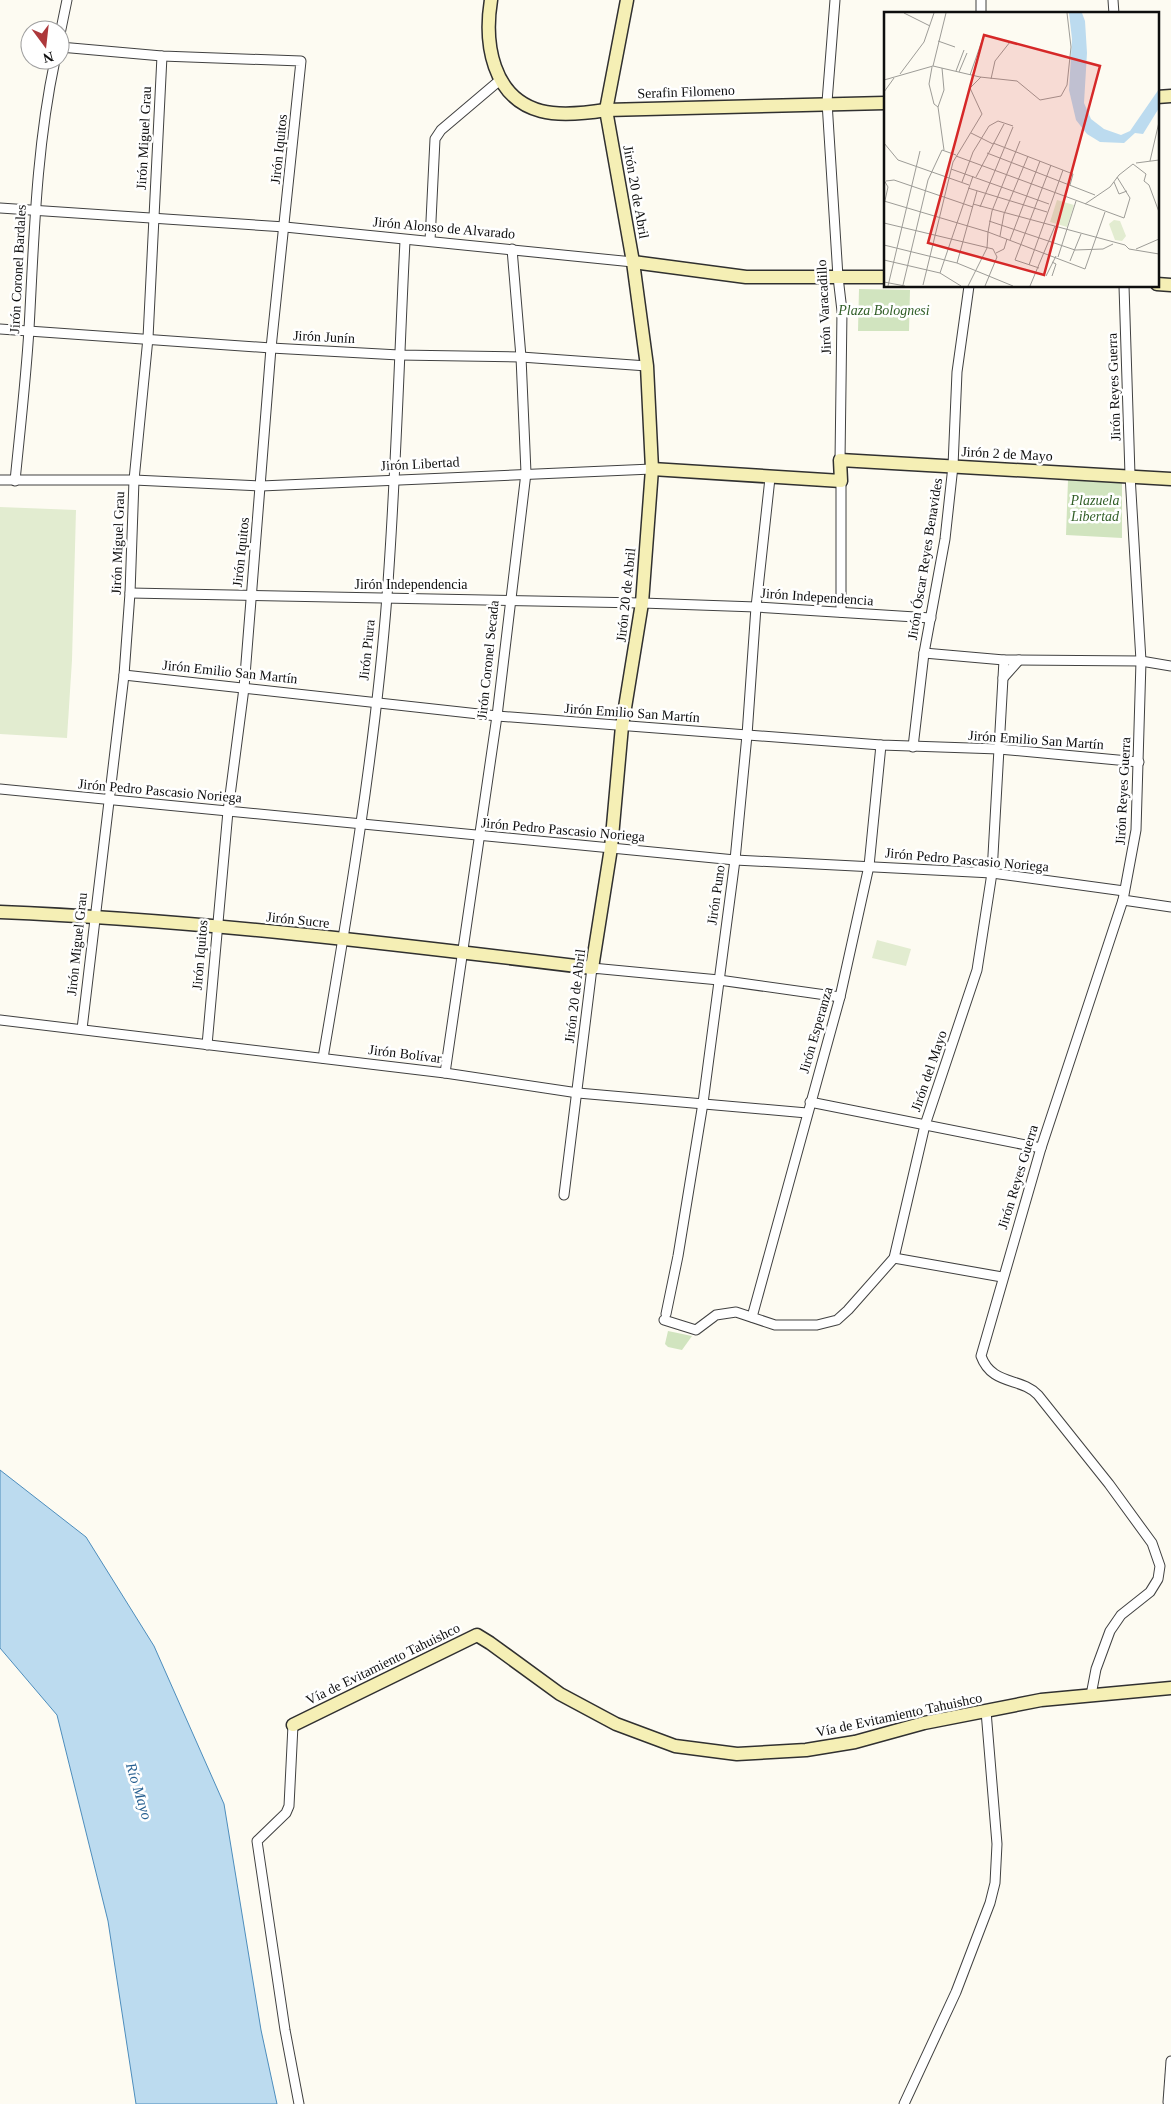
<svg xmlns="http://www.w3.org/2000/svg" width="1171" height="2104" font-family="'Times New Roman',serif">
  <rect width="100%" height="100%" fill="#fdfbf2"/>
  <g fill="#d1e4bf">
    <path d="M859,289L910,290L909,331H858Z"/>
    <path d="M1068,480L1122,482V538L1066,535Z"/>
    <path d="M668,1331L692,1336L682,1350L668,1347L665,1344Z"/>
  </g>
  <g fill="#e2ecd0">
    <path d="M0,507L76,510L72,660L67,738L0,734Z"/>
    <path d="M877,940L911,949L906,966L872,958Z"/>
  </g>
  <path fill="#bcdbef" stroke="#4d8dbc" d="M0,1470L86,1537L154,1646L224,1804L261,2030L277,2104H136L108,1921L57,1715L0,1648Z"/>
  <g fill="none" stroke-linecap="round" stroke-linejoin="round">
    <defs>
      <g id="street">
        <path d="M835,0L827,102L838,277L842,311L840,460"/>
        <path d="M981,0V14"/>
        <path d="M1113,0L1114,14"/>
        <path d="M60,34L67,0"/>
        <path d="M60,47L162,56L301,61L271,348L244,688L228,811L207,1045"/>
        <path d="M0,208L285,227L633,262"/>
        <path d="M430,241L435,139L441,130L500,80"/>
        <path d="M0,329L271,348L399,355L521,357L647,366"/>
        <path d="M0,480H134L261,486L652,469"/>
        <path d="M15,481C20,430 26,379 29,329C34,239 36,149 55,60"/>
        <path d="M841,481V612"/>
        <path d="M130,593L642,603L756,607L931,618"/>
        <path d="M924,653L1004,660L1141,661L1171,666"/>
        <path d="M124,675L497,716L881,745L999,749L1139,762"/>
        <path d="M1003,678L1019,660"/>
        <path d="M913,747L924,653L945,539L953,466L957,372L969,286"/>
        <path d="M0,789L735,860L992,873L1124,891"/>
        <path d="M1123,900L1171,907"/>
        <path d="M0,1020L445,1073L578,1093L807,1113"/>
        <path d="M82,1029L124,675L130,593L134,480L148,338L162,56"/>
        <path d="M323,1058C349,905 375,751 387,596C396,478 399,359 405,241"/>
        <path d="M445,1073L497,716L526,473L521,357L512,249"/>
        <path d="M810,1102L1041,1148"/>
        <path d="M564,1195L592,968L719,980L840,997"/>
        <path d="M894,1258L1002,1277"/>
        <path d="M666,1314L678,1256L703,1103L735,860L747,735L756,607L770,478"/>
        <path d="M752,1317L840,997L869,866L881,745"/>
        <path d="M664,1320L696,1330L716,1315L736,1312L775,1325H817L837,1320L848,1310L894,1258L925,1125L977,970L992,873L1004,660"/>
        <path d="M1091,1695L1096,1669L1110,1631L1121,1615L1150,1592L1158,1579L1160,1566L1152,1543L1109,1484L1038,1395C1021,1377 992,1386 981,1356L1041,1148L1123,900L1136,830L1141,661L1130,475L1124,286"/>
        <path d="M293,1725L289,1806L286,1813L257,1841L285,2030L299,2104"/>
        <path d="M1168,2102L1171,2061"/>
        <path d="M904,2104L956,1992L990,1903L995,1883L997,1844L986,1711"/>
      </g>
      <g id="secondary">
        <path d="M491,0C484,43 492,98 541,111C560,116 587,113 606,110L885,103"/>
        <path d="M1157,97L1171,96"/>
        <path d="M633,262L746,277H885"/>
        <path d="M1157,284L1171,285"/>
        <path d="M652,469L841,481L840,460L1171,479"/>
        <path d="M0,912C198,920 396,944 592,968L611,848L622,726L642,603L652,469L647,366L633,262L606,110L627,0"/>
        <path d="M293,1725L477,1635L490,1643L560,1694L616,1724L675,1746L737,1754L806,1750L855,1742L924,1723L1041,1700L1171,1688"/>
      </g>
    </defs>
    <use href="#street" stroke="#414141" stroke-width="11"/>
    <use href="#secondary" stroke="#303030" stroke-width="15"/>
    <use href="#street" stroke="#fff" stroke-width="9"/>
    <use href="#secondary" stroke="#f5efb5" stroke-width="12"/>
  </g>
  <g text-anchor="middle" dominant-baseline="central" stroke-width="5" stroke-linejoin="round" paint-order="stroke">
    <g font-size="14" fill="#0e0e0e" stroke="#fff">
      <text transform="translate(686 92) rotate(-2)">Serafin Filomeno</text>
      <text transform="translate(144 138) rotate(-87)">Jirón Miguel Grau</text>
      <text transform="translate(279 149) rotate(-84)">Jirón Iquitos</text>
      <text transform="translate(636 192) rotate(80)">Jirón 20 de Abril</text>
      <text transform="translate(444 228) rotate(5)">Jirón Alonso de Alvarado</text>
      <text transform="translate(18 269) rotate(-87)">Jirón Coronel Bardales</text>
      <text transform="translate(824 307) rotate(-93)">Jirón Varacadillo</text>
      <text transform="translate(324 337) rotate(3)">Jirón Junín</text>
      <text transform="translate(1114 387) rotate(-92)">Jirón Reyes Guerra</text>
      <text transform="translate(1007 454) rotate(3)">Jirón 2 de Mayo</text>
      <text transform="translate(420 464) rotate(-3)">Jirón Libertad</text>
      <text transform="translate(118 543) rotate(-88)">Jirón Miguel Grau</text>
      <text transform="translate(241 552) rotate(-84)">Jirón Iquitos</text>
      <text transform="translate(925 559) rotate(-81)">Jirón Óscar Reyes Benavides</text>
      <text x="411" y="584">Jirón Independencia</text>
      <text transform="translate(626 595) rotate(-84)">Jirón 20 de Abril</text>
      <text transform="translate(817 597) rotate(4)">Jirón Independencia</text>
      <text transform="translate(367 650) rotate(-84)">Jirón Piura</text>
      <text transform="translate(488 660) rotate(-84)">Jirón Coronel Secada</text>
      <text transform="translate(230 672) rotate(6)">Jirón Emilio San Martín</text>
      <text transform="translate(632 713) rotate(4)">Jirón Emilio San Martín</text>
      <text transform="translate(1036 740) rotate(4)">Jirón Emilio San Martín</text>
      <text transform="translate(160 791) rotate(5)">Jirón Pedro Pascasio Noriega</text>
      <text transform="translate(1123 791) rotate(-87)">Jirón Reyes Guerra</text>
      <text transform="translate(563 830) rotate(5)">Jirón Pedro Pascasio Noriega</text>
      <text transform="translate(967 860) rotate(5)">Jirón Pedro Pascasio Noriega</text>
      <text transform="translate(716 895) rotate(-82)">Jirón Puno</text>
      <text transform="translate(298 920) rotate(6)">Jirón Sucre</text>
      <text transform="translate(77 944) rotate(-84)">Jirón Miguel Grau</text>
      <text transform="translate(200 955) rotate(-85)">Jirón Iquitos</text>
      <text transform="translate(575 996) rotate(-83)">Jirón 20 de Abril</text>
      <text transform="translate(816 1030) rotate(-74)">Jirón Esperanza</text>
      <text transform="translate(405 1054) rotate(7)">Jirón Bolívar</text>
      <text transform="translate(929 1071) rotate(-71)">Jirón del Mayo</text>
      <text transform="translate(1018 1177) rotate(-73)">Jirón Reyes Guerra</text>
      <text transform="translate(383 1664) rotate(-26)">Vía de Evitamiento Tahuishco</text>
      <text transform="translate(899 1715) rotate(-12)">Vía de Evitamiento Tahuishco</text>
    </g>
    <g font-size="14" font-style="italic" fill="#315e27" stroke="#fff">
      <text x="884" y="310">Plaza Bolognesi</text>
      <text x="1095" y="500">Plazuela<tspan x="1095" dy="16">Libertad</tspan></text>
    </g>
    <g font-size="15" font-style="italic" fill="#276091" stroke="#fff">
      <text transform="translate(139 1791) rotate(73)">Río Mayo</text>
    </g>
  </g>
  <g transform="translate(884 12)">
    <rect width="275" height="275" fill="#fdfbf2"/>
    <path d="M173,188L190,193L183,215L166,210ZM230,208L236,209L242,224L238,229L231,228L225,212Z" fill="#e2ecd0"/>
    <path d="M185,1H198L201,9L203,41L200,91L207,107L220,117L237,123L246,119L275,77V96L259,122L251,121L240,131L216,130L203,122L192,108L185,78L188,27Z" fill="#bcdbef"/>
    <path fill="none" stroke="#9d9c97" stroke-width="1" d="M20,1L46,14M54,29L71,35M49,54L62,1M48,55L45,72L50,92L54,95L60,138M72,59L80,38M75,60L83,41M16,62L40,30L50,1M86,63L100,23M107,67L111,49L126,30M0,68L49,54L96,65L133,69L156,88L177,84M0,80L10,66M177,84L183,73L187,35L183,1M54,95L60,78L58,56M87,121L109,132M136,129L108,199L104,220L201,257L221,200M0,131L14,148L85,173M109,131L189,162L186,173M103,141L211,183M72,144L240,206L246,186L233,165M266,149L275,110M252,151L275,148M249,152L262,162L260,169L265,173L275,200M67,157L165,192M92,165L120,112M0,168L4,175L0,193M2,169L10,168L89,195M78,170L89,140L105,114L114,109L129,114M230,170L235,182L243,179M84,176L163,200M0,189L104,220L103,236L84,274M89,192L241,233L245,237L275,242M201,192L226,175L235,163L249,152M96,195L129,115M105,209L191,238L219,237L229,232M0,211L109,237L113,245L101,274M116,224L120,202L144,144M126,228L156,149M0,233L73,251L129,274M252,237L275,227M112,241L120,237L123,227M174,245L192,189M0,248L56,261L77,274M186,249L197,222M73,251L93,179M145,253L179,158M155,256L131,248L167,153M56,261L89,164M162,264L172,244M168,264L172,252L168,250M0,270L21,274M19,273L44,168L58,138L72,143M39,273L69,150L98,102L86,76L97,65M4,274L36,139M146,274L171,214"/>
    <path fill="#d62828" fill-opacity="0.15" stroke="#d62828" stroke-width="2.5" d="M100,23L216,54L160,263L44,231Z"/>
    <rect width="275" height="275" fill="none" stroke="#0e0e0e" stroke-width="2.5"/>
  </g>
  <g transform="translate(45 45) rotate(165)"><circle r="24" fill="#ffffff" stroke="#9f9f9f"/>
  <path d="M0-4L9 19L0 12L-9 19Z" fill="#ad383b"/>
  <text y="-8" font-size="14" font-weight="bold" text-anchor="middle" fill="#0e0e0e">N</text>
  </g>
</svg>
